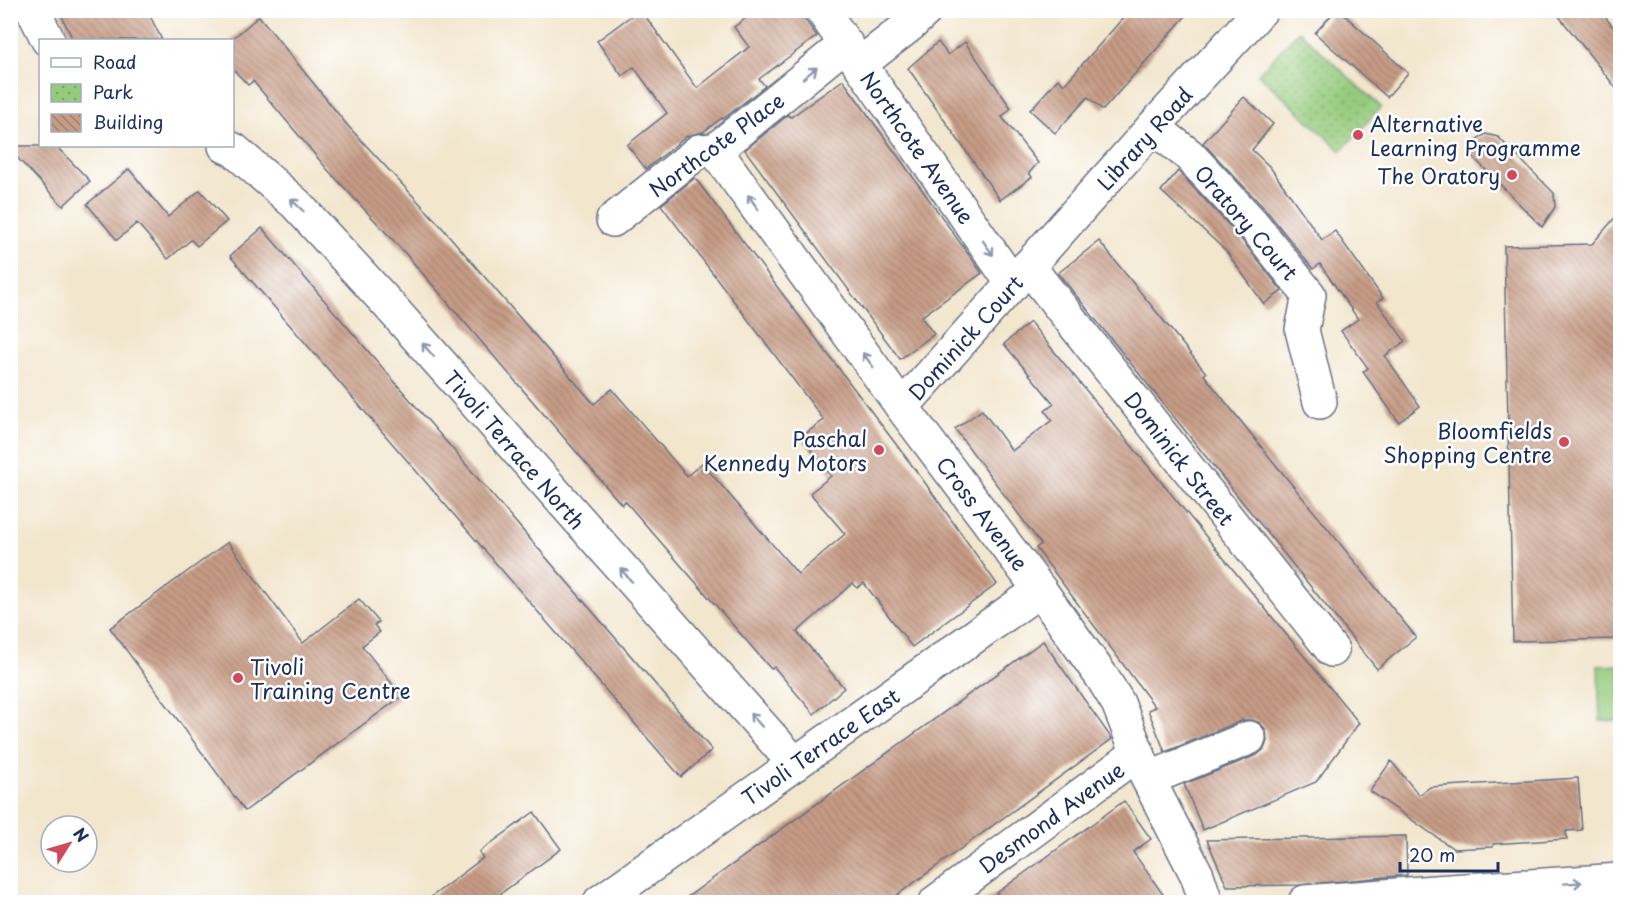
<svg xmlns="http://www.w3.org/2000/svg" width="1631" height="913" font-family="'Playpen Sans',sans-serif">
  <defs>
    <pattern id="park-dots" width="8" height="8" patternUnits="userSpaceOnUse" patternTransform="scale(1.5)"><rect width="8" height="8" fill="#95cb7c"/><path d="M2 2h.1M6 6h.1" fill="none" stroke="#79a569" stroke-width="1.8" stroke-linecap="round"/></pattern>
    <pattern id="building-back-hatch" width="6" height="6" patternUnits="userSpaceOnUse" patternTransform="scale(1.5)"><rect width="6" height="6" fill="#c79c85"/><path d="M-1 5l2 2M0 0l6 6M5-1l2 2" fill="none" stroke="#a18070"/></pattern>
  </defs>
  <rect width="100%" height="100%" fill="#fff"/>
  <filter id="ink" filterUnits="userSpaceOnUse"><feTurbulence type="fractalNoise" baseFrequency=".0167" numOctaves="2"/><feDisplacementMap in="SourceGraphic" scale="12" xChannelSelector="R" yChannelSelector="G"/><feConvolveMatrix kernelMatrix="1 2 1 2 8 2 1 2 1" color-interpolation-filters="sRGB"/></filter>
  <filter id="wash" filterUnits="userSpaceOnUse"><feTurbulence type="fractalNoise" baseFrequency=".008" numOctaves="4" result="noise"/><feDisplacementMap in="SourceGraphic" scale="24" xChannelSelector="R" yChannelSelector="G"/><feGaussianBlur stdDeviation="1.35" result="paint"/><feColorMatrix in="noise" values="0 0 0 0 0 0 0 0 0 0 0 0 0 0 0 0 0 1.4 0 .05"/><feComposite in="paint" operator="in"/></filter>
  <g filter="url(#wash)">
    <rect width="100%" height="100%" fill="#f2e6cd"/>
    <path fill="#95cb7c" stroke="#587d6d" stroke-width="1.5" d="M1620,665V720L1600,721L1598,666Z"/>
    <path fill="url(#park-dots)" stroke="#587d6d" stroke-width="1.5" d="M1299,31L1381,107L1341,151L1258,74Z"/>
    <g id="blocks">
      <g fill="url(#building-back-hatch)">
        <path d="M59,10H147L162,40H73Z"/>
        <path d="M639,10H641L697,88L749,47L734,27L757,10H798L817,36L759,79L765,86L723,119L722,118L703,132L687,136L646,169L627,145L667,113L634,67L622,76L597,41Z"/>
        <path d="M1130,10H1191L1103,110L1088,97L1055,133L1030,110L1058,79L1064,85Z"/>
        <path d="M1336,10H1339L1408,73L1387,97L1315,33Z"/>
        <path d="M1554,10H1600L1620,36V93Z"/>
        <path d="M259,16L348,126L439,224L594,404L612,389L687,476L702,463L798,574L845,534L810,493L831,476L801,437L824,420L661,205L695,178L923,480L997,584L912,647L864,583L857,588L853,583L797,632L844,688L814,714L774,667L771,669L625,501L622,505L405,253L327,169L253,81L248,85L232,68V39Z"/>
        <path d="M938,42L948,55L965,42L1011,108L1002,117L1038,163L1029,173L1032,177L1000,200L908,68Z"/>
        <path d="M843,80L982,273L921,317L934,334L900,359L745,150L788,115L791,117Z"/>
        <path d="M1244,97L1273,124L1252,150L1270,167L1322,240L1335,231L1383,298L1377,302L1405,341L1385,356L1420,406L1399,422L1363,372L1368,368L1341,331L1358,319L1320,264L1313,269L1266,210L1203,143Z"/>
        <path d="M1486,134L1498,137L1554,193L1555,207L1542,227L1472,156L1471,150L1475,140Z"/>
        <path d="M10,146H56L90,181L63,206L10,150Z"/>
        <path d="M129,169L168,217L200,190L227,221L197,246L191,240L168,259L137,223L117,240L87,204Z"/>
        <path d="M1178,171L1238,235L1282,291L1264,304L1226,251L1161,191Z"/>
        <path d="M1620,212V639L1513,641L1504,246L1592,244Z"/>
        <path d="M262,228L712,750L681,777L230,256Z"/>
        <path d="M1099,241L1206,373L1204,375L1267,454L1416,637L1377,669L1058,273Z"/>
        <path d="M1030,322L1359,723L1316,782L1203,830L1184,784L1257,755L1264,749L1267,741L1266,730L1260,723L1252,720H1243L1165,752L1148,710L1155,707L1036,548L1041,544L955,429L982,410L1012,451L1052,420L1045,411L1054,404L1004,344Z"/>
        <path d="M228,542L303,643L359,599L379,622L374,625L380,632L362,646L402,696L245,811L110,628Z"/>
        <path d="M1043,641L1112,739L886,903H679Z"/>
        <path d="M1391,761L1419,795L1430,787L1578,778L1582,830L1566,831L1567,839L1493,844V847L1454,849L1370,791Z"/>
        <path d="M1124,801L1151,839L1133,852L1169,903H983Z"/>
        <path d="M534,812L561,849L488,903H423L483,858L479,852Z"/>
        <path d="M1406,836L1407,875L1300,885L1227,886L1207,840Z"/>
      </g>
    </g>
  </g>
  <g filter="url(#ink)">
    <use href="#blocks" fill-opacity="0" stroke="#666f85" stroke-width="1.5"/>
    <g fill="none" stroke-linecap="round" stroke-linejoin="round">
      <defs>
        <g id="minor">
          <path d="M33,10L48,40"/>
          <path d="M822,10L1013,284"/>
          <path d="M860,64L910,25L926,10"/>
          <path d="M1153,127L1189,155L1252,223L1309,295L1302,330L1320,402"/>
          <path d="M225,146L234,150L296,204L387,303L795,764"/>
          <path d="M715,150L902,407L1040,590L1102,677L1118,703L1148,779L1197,875L1206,902"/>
          <path d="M613,220L699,151L715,150L846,44"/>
          <path d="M1028,266L1332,650"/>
          <path d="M902,407L1153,127L1261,10"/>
          <path d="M1148,779L1249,738"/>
          <path d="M600,902L1040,590"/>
          <path d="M936,902L1138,753"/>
          <path d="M1305,902L1435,892L1620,880"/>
        </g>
      </defs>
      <use href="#minor" stroke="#666f85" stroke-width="36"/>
      <use href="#minor" stroke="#fff" stroke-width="33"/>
    </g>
    <defs><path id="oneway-shaft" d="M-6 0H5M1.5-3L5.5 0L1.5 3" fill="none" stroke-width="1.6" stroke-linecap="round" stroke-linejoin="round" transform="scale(1.5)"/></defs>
    <g stroke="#8d97ae">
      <use href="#oneway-shaft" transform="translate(810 73) rotate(-39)"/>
      <use href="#oneway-shaft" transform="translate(753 202) rotate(-126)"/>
      <use href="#oneway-shaft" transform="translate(297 205) rotate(-136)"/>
      <use href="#oneway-shaft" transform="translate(988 248) rotate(55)"/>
      <use href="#oneway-shaft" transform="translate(428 350) rotate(-131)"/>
      <use href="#oneway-shaft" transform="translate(868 360) rotate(-126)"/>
      <use href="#oneway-shaft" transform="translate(626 575) rotate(-132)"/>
      <use href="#oneway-shaft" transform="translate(756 720) rotate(-132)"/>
      <use href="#oneway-shaft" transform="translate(1573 883) rotate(-4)"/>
    </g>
  </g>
  <g fill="#d1495b" stroke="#fff" stroke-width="2">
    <circle cx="1358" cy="135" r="6"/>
    <circle cx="1512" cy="175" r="6"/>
    <circle cx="1564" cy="442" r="6"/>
    <circle cx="879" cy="450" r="6"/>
    <circle cx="238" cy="678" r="6"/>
  </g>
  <g text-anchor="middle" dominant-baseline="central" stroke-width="5" stroke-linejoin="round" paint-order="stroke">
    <g font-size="21" fill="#1b2f5e" stroke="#fff" text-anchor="end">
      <text x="1370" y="123" text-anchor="start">Alternative<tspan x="1370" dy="24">Learning Programme</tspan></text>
      <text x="1500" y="175">The Oratory</text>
      <text x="1552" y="430">Bloomfields<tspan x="1552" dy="24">Shopping Centre</tspan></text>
      <text x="867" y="438">Paschal<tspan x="867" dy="24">Kennedy Motors</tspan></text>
      <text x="250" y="666" text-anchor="start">Tivoli<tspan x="250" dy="24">Training Centre</tspan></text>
    </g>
    <g font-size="21" fill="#1b2f5e" stroke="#fff">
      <text transform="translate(1144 138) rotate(-48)">Library Road</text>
      <text transform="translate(716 144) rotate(-36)">Northcote Place</text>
      <text transform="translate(918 147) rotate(55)">Northcote Avenue</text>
      <text transform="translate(1247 222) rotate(49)">Oratory Court</text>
      <text transform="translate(965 337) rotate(-48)">Dominick Court</text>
      <text transform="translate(515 449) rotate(49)">Tivoli Terrace North</text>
      <text transform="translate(1180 458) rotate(52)">Dominick Street</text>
      <text transform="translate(983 513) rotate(53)">Cross Avenue</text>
      <text transform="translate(820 746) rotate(-35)">Tivoli Terrace East</text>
      <text transform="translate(1051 817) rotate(-36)">Desmond Avenue</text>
    </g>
  </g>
  <rect width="1631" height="913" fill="none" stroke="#fff" stroke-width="36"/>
  <rect x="39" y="39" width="195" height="108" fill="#ffffff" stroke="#a4acbf" stroke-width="1.5"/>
  <rect x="51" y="58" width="30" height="9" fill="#ffffff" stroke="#a4acbf" stroke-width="1.5"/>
  <text x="93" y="69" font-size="18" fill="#1b2f5e">Road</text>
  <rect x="51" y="84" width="30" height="18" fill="url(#park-dots)" stroke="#a4acbf" stroke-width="1.5"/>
  <text x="93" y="99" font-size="18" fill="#1b2f5e">Park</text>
  <rect x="51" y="114" width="30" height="18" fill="url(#building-back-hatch)" stroke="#a4acbf" stroke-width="1.5"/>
  <text x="93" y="129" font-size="18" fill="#1b2f5e">Building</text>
  <g transform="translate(69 844) rotate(53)"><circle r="28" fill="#ffffff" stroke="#a4acbf" stroke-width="1.5"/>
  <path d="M0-4.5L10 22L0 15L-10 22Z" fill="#d1495b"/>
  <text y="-9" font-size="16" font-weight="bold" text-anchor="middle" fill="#1b2f5e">N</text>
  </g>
  <path d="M1400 862v9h98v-9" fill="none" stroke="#1b2f5e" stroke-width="3"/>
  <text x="1409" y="862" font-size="18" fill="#1b2f5e" stroke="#ffffff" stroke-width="4.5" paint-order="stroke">20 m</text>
</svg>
